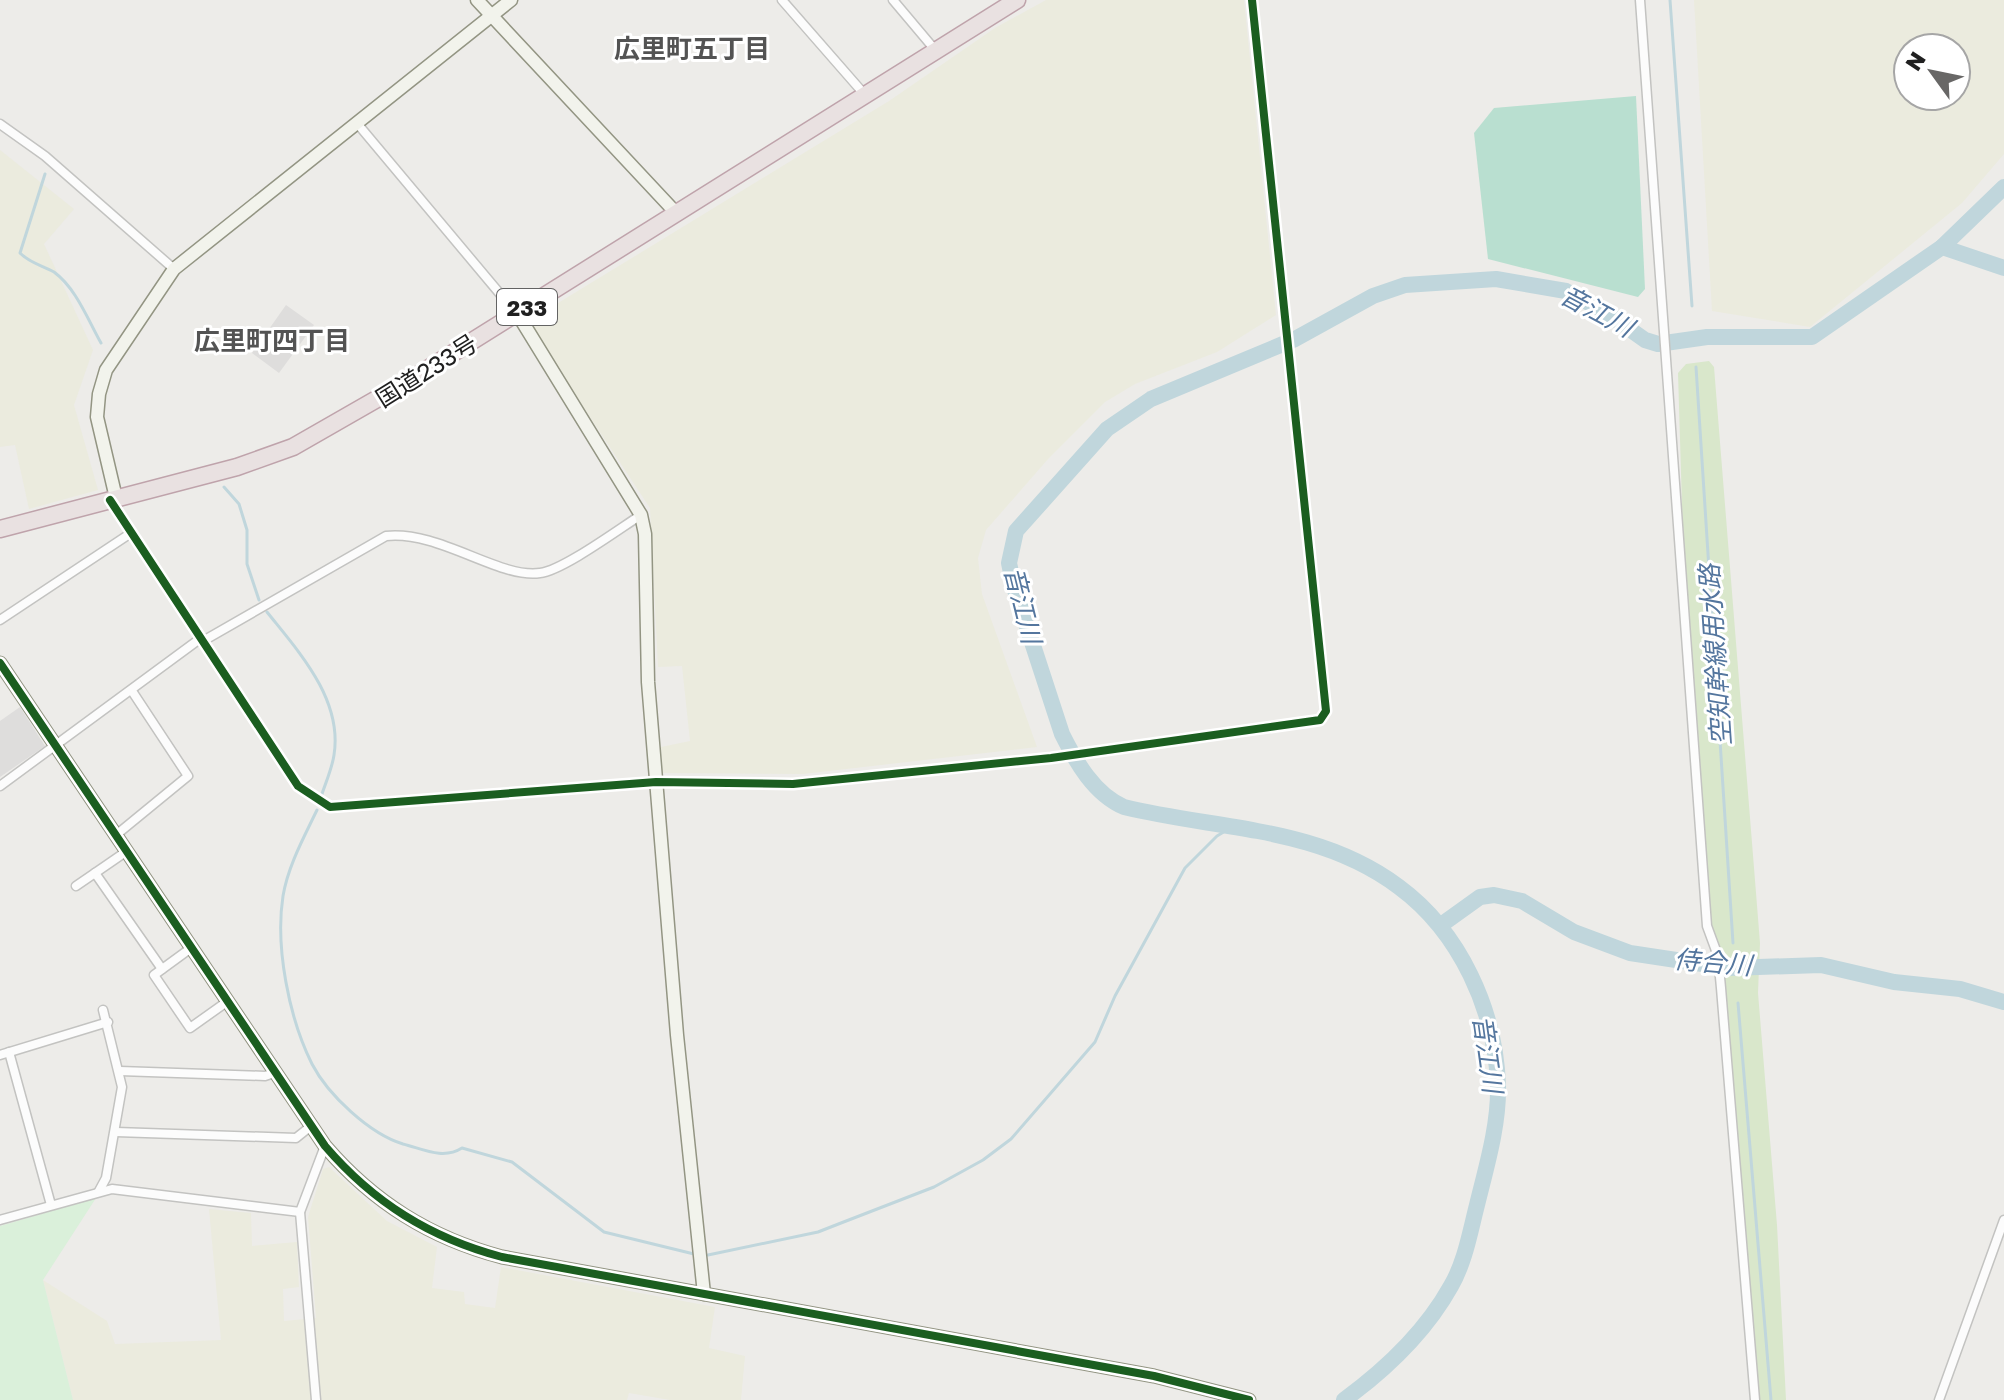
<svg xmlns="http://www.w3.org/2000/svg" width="2004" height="1400" font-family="'Golos Text','Noto Sans JP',sans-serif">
  <rect width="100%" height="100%" fill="#edece9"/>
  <g fill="#ebebde" fill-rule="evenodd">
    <path d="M1046,0H1244L1276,315L1217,352L1135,384L1105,402L1049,458L986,530L978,558L982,594L1037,747L803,774L662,773L661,747L690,741L682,666L658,667L650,508L527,322L889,101L995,28Z"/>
    <path d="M1694,0H2004V154L1962,203L1810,327L1712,311ZM1908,48H1956V96H1908Z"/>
    <path d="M0,150L74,209L44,244L93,350L74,405L98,490L29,509L15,445L0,447Z"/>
    <path d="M329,1167L387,1221L437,1247L432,1288L464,1292L465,1304L495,1308L501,1267L715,1307L709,1348L745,1356L741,1400H670L629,1393L627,1400H73L43,1280L107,1321L115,1344L221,1340L209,1209L251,1213L252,1246L297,1242L299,1287L283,1289L284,1321L316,1318L308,1217L323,1169Z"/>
  </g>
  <path fill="#d9e7cb" d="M1709,361L1714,367L1760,943L1758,993L1777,1225L1786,1400H1755L1721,988L1712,947L1687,671L1678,373L1686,364Z"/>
  <path fill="#daf0da" d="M96,1198L43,1280L73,1400H0V1226Z"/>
  <path fill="#b9dfd0" d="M1636,96L1645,289L1638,297L1488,259L1474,133L1494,108Z"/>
  <g fill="#dedddc">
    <path d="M286,305L314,325L279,373L252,353Z"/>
    <path d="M20,707L45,746L0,777V721Z"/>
  </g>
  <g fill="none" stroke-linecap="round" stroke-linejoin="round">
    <g stroke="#c0d6dc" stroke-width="3">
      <path d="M1670,0L1692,306"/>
      <path d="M45,174L20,253C31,264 42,265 54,272C76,288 88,320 101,343"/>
      <path d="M1696,367L1733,943"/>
      <path d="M224,487L239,504L247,530V564L259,600"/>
      <path d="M267,612C298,651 343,699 334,755C332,769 325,784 321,797"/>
      <path d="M317,810C304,837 288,866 283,896C275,947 289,1018 312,1064C328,1095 370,1134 403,1144C423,1149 443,1160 462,1148L512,1162L604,1232L694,1254"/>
      <path d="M1738,1003L1771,1400"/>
      <path d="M708,1255L818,1232L841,1223L934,1187L983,1160L1011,1139L1095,1042L1115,996L1185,868L1217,836L1232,827"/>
    </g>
    <g stroke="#c0d6dc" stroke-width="16">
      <path d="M1942,247L2004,268"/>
      <path d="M1441,925L1480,897L1494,895L1522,901L1574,932L1630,953L1729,968L1821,965L1894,982L1960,989L2004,1002"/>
      <path d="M1344,1400C1385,1370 1426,1331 1451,1286C1465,1262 1470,1232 1477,1205C1486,1168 1499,1125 1498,1086C1496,1011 1460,932 1399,887C1318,826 1218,830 1124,807C1094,794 1076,762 1062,734L1014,587L1009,563L1016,531L1107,429L1151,399L1295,339L1373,296L1405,285L1496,279L1566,291L1604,311L1645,340L1658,344L1707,337H1812L1942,247L2004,187"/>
    </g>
    <defs>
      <g id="street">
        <path d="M782,0L865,95"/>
        <path d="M893,0L936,51"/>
        <path d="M1640,0L1707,926L1718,956L1721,988L1755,1400"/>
        <path d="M356,122L516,313"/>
        <path d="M0,124L45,156L174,269"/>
        <path d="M110,501L298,786L330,807L656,782L793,784L1051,758L1320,720L1326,711L1252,0"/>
        <path d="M0,620L131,533"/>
        <path d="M203,641L386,536C439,530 499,579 540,573C562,571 619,529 641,515"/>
        <path d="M0,786L201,638"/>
        <path d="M116,835L188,776L132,691"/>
        <path d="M127,851L95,873L162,969"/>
        <path d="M76,886L95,873"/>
        <path d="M191,948L154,975L190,1028L228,1001"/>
        <path d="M9,1052L51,1205"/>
        <path d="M0,1055L108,1022"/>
        <path d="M120,1071L265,1076L274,1073"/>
        <path d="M116,1132L296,1138L311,1126"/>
        <path d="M99,1191L106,1178L122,1087L103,1010"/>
        <path d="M0,1220L112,1189L300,1212"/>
        <path d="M316,1400L300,1212L325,1146"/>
        <path d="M1939,1400L2004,1220"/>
      </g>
      <g id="secondary">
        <path d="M477,0L677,214"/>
        <path d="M517,313L641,515L645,534L648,682L677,1035L704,1294"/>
        <path d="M116,498L97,417L99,394L106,370L174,269L511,0"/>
        <path d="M0,663L325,1146C373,1202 430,1238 502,1257L1154,1376L1249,1400"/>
      </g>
      <path id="highway" d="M0,529L237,467L293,447L410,380L1017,0"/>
    </defs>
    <use href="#street" stroke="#c3c3c1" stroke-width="11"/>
    <use href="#secondary" stroke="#939583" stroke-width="15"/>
    <use href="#highway" stroke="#bfa3ab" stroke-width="19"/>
    <use href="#street" stroke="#fcfcfc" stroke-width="8"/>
    <use href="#secondary" stroke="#f2f3ec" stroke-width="12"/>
    <use href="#highway" stroke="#e9e1e1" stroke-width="16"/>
    <defs>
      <g id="cycleway">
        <path d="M110,500L298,786L330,807L656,782L793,784L1051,758L1320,720L1326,711L1252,0"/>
        <path d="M0,663L325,1146C373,1202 430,1238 502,1257L1154,1376L1249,1400"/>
      </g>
    </defs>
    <use href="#cycleway" stroke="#fff" stroke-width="13"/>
    <use href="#cycleway" stroke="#1b5e20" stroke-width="8"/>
  </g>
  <g text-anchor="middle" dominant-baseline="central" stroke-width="6" stroke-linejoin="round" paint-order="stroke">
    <rect fill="#fff" stroke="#636363" stroke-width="2" x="497" y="289" width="60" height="36" rx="6"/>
    <g font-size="22" font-weight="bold" fill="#202020">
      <text x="527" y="307">233</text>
    </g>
    <g font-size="24" fill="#202020" stroke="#fff">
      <text transform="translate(426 370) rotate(-32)">国道233号</text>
    </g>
    <g font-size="26" font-weight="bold" fill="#535353" stroke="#fff">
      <text x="692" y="48">広里町五丁目</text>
      <text x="272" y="340">広里町四丁目</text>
    </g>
    <g font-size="26" font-style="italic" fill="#54769e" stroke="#fff">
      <text transform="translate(1597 311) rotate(28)">音江川</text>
      <text transform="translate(1023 605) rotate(76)">音江川</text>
      <text transform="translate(1715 655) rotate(-94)">空知幹線用水路</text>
      <text transform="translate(1713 962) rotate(5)">侍合川</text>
      <text transform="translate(1488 1054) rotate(82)">音江川</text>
    </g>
  </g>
  <g transform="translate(1932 72) rotate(303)"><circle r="38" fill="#ffffff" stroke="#a6a6a6" stroke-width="2"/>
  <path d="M0-6L14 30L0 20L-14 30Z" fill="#686766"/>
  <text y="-12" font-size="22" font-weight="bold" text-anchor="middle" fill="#202020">N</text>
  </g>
</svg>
